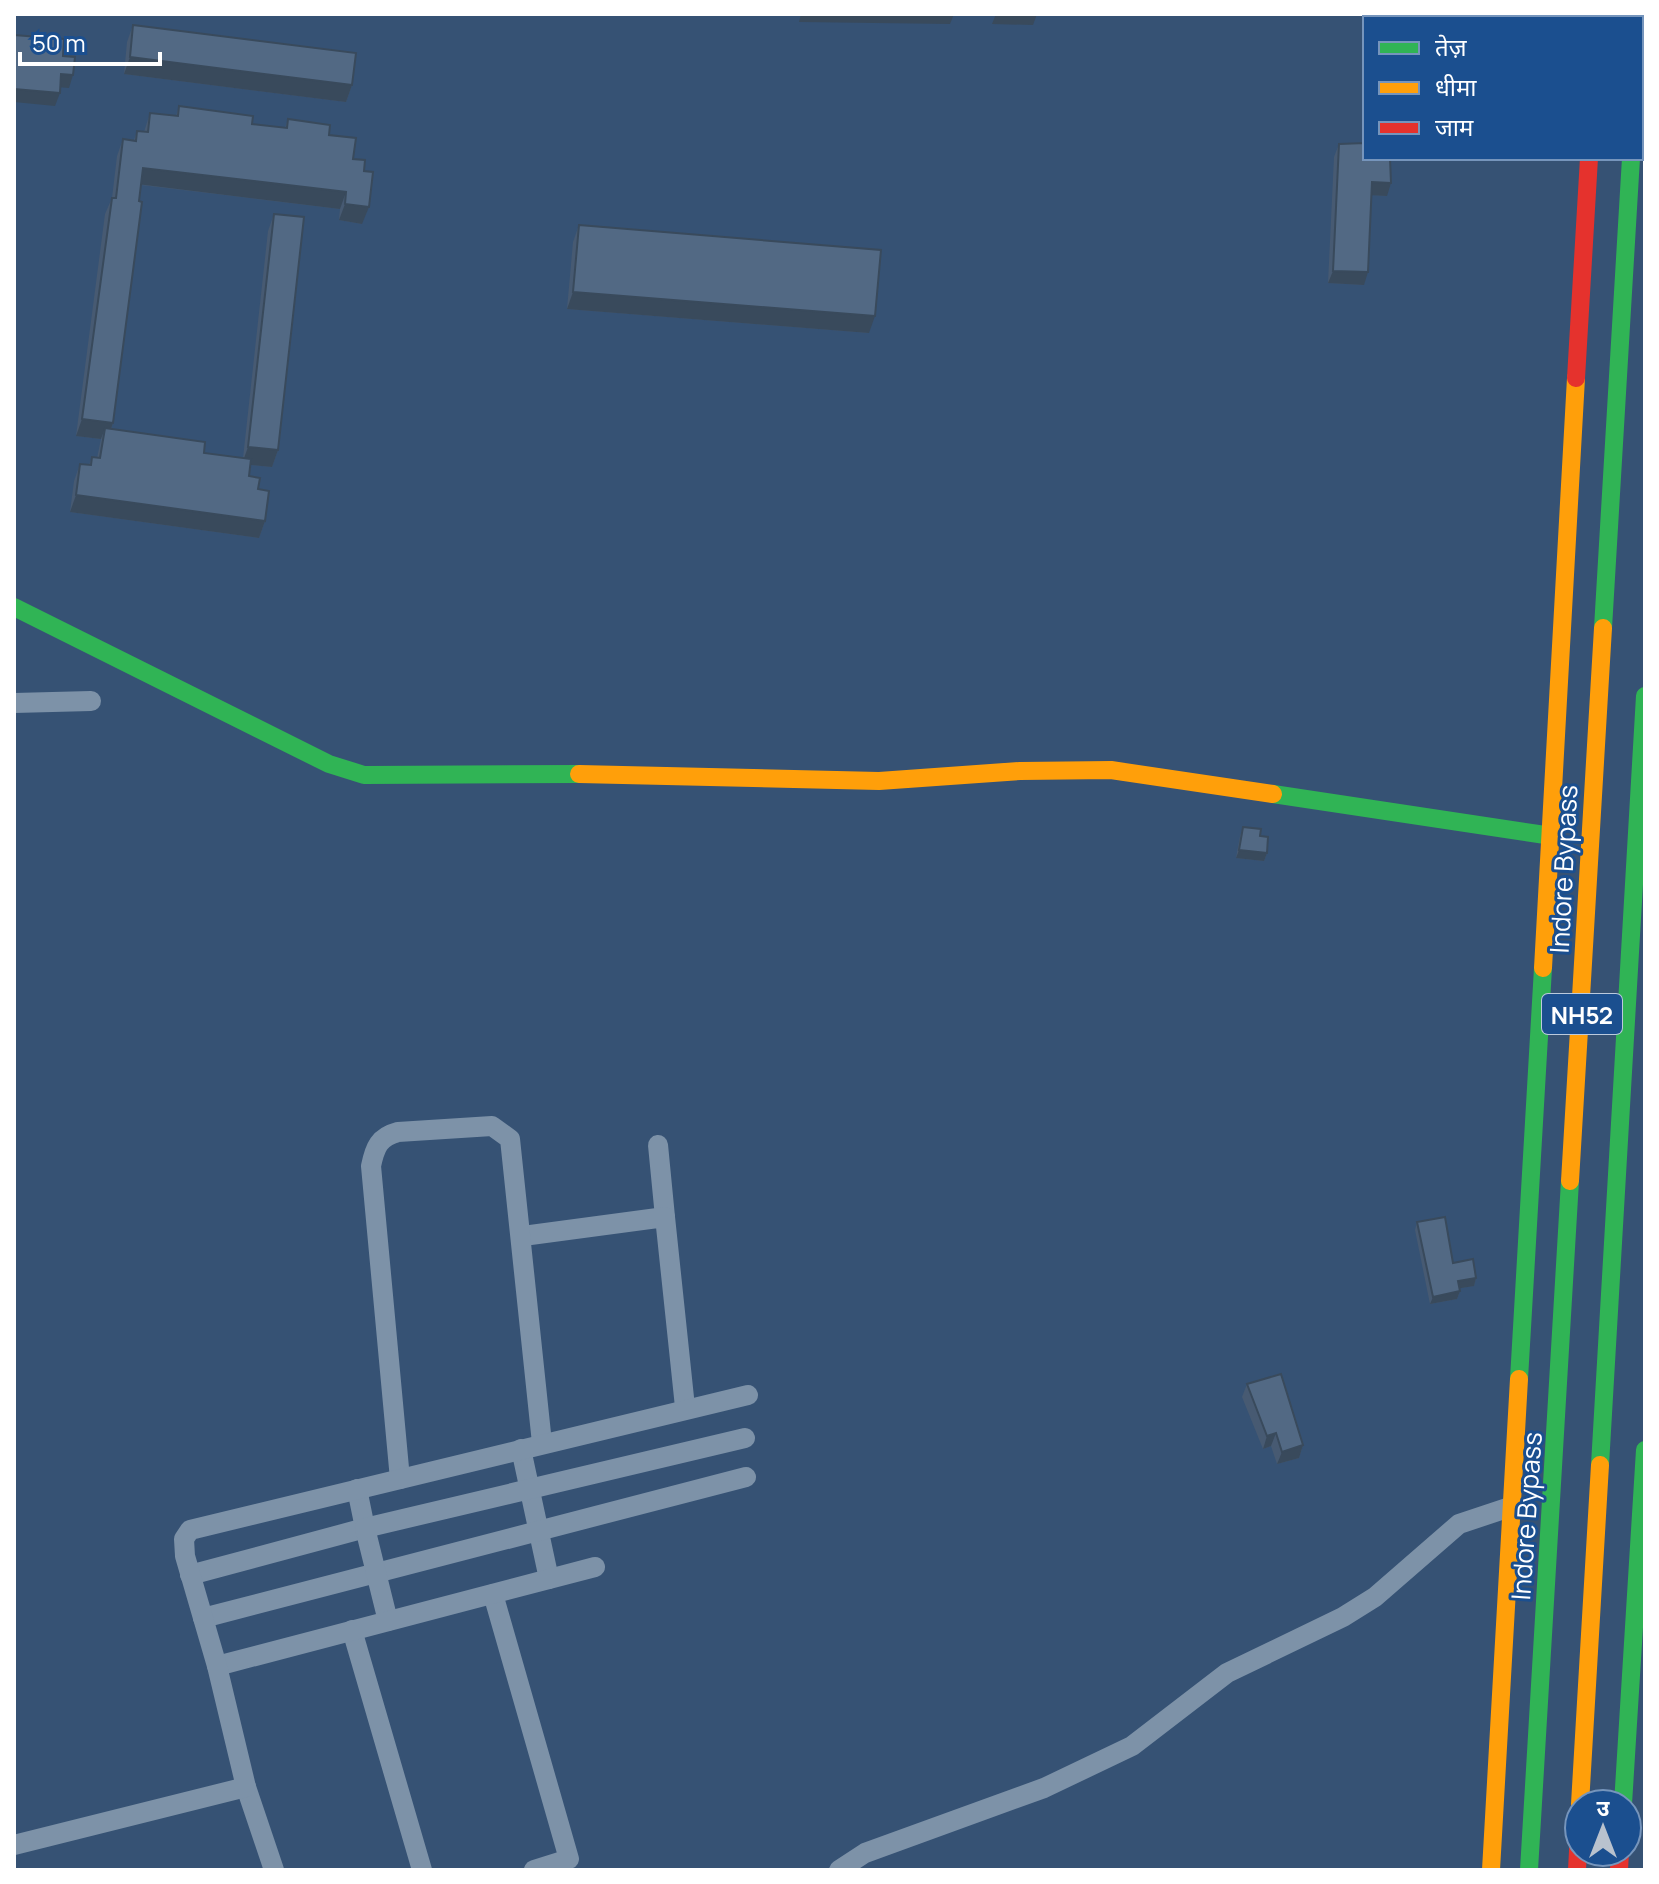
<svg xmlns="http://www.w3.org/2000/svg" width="1659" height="1884" font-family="Manrope,'Noto Sans Devanagari',sans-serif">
  <rect width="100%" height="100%" fill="#365274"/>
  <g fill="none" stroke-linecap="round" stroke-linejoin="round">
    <g stroke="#7d92a8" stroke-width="20">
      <path d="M14,703L91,701"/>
      <path d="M658,1145L665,1217"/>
      <path d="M523,1236L665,1217L685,1407"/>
      <path d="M521,1449L549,1579"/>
      <path d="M400,1479L371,1166C375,1147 379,1137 398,1132L492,1126L510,1139L542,1443"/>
      <path d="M190,1575L365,1528L357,1489"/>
      <path d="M493,1594L569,1859L534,1870"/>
      <path d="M203,1618L746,1477"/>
      <path d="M388,1621L365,1528L745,1438"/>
      <path d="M352,1630L422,1870"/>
      <path d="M217,1666L595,1567"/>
      <path d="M246,1787L274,1870"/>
      <path d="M14,1845L246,1787L217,1666L185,1556L184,1539L190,1530L748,1395"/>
      <path d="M839,1870L865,1853L1044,1788L1132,1746L1227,1673L1343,1617L1375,1597L1459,1524L1510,1507"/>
    </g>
    <g stroke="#30b455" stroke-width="18">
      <path d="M1597,18L1598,14"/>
      <path d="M14,607L329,764L364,775L579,774"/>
      <path d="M1603,628L1631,158"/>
      <path d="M1273,794L1552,836"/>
      <path d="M1519,1379L1543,968"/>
      <path d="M1600,1465L1645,696"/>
      <path d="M1623,1804L1645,1450"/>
      <path d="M1529,1870L1570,1181"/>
    </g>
    <g stroke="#ff9f0a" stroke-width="18">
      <path d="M1640,14V18"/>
      <path d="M579,774L879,781L1020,771L1111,770L1273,794"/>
      <path d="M1543,968L1576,378"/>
      <path d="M1570,1181L1603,628"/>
      <path d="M1580,1804L1600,1465"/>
      <path d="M1491,1870L1519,1379"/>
    </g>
    <g stroke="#e5322d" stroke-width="18">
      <path d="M1576,378L1589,158"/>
      <path d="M1577,1870L1579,1832"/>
      <path d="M1619,1870L1620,1852"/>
    </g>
  </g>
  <g fill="#475a72">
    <path d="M133,25L352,85L346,102L124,74L127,42Z"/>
    <path d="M179,106L252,124L285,128L288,119L329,135L364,171L362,224L339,220L340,209L141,185L113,423L111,429L204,453L243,458L268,231L274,214L278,450L272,467L251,465L249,476L258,489L265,521L259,538L70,512L74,481L80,464L89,465L92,457L97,458L101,439L76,436L105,214L112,198L117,156L123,139L134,140L137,131L144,132L150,113L176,116Z"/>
    <path d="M1339,144L1387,196L1372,195L1364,285L1328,283L1334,157Z"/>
    <path d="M579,225L869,333L567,309L573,242Z"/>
    <path d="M1243,827L1260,836L1267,853L1264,861L1236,858L1240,836Z"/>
    <path d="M1417,1222L1453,1263L1476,1278L1474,1286L1459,1288L1460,1291L1457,1299L1430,1304L1415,1230Z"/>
    <path d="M1247,1384L1303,1445L1299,1458L1277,1464L1271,1446L1263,1449L1242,1397Z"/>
  </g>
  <g fill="#394a5c">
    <path d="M801,14H954L950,24L799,22Z"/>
    <path d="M996,14H1037L1033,25L992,24Z"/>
    <path d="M130,57L352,85L346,102L124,74Z"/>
    <path d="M61,74L73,75L69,88L56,87Z"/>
    <path d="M14,89L60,93L55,106L14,102Z"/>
    <path d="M143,168L346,192L340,209L137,184Z"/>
    <path d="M1372,182L1391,183L1387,196L1368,195Z"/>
    <path d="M345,204L369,207L362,224L339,220Z"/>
    <path d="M1333,271L1368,272L1364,285L1328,283Z"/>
    <path d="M573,292L875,316L869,333L567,309Z"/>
    <path d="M82,419L113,423L107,440L105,428L101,439L76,436Z"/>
    <path d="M248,447L278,450L272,467L242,464Z"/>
    <path d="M76,495L265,521L259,538L70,512Z"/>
    <path d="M1239,850L1267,853L1264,861L1236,858Z"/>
    <path d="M1476,1278L1474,1286L1455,1289L1458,1281Z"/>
    <path d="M1460,1291L1457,1299L1430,1304L1433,1297Z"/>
    <path d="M1276,1433L1271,1446L1263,1449L1267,1436Z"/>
    <path d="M1303,1445L1299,1458L1277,1464L1282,1452Z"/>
  </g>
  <g fill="#526984" stroke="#394a5c" stroke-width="2">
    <path d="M133,25L356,53L352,85L130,57Z"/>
    <path d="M14,35L64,39L63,56L75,57L73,75L61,74L60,93L14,89Z"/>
    <path d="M179,106L253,116L252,124L287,128L288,119L330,125L329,135L356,138L353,159L365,160L364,171L373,172L369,207L345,204L346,192L143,168L139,201L142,202L113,423L82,419L112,198H116L123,139L136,141L137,131L148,132L150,113L178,116Z"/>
    <path d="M1365,143V158H1390L1391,183L1372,182L1368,272L1333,271L1339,144Z"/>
    <path d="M274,214L304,217L278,450L248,447Z"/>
    <path d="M579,225L881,250L875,316L573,292Z"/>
    <path d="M105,428L205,442L204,453L251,459L249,476L260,478L258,489L269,491L265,521L76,495L80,464L91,465L92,457L100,458Z"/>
    <path d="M1243,827L1261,829L1260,836L1268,837L1267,853L1239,850Z"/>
    <path d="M1445,1217L1453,1263L1473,1259L1476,1278L1458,1281L1460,1291L1433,1297L1417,1222Z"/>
    <path d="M1281,1374L1303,1445L1282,1452L1276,1433L1267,1436L1247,1384Z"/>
  </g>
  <g text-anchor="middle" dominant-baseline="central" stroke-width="6" stroke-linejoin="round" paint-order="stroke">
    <rect fill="#1b4f8f" stroke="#bbcadd" stroke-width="2" x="1542" y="994" width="80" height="40" rx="6"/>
    <g font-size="24" font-weight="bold" fill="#fff">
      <text x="1582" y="1014">NH52</text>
    </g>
    <g font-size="26" fill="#fff" stroke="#1b4f8f">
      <text transform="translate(1563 869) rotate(-87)">Indore Bypass</text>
      <text transform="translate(1526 1516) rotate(-86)">Indore Bypass</text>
    </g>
  </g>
  <rect width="1659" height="1884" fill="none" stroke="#ffffff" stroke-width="32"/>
  <rect x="1363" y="16" width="280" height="144" fill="#1b4f8f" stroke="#7695bc" stroke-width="2"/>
  <rect x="1379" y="42" width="40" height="12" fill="#30b455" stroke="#7695bc" stroke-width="2"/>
  <text x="1435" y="56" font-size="24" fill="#ffffff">तेज़</text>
  <rect x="1379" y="82" width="40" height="12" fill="#ff9f0a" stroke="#7695bc" stroke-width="2"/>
  <text x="1435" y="96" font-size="24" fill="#ffffff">धीमा</text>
  <rect x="1379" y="122" width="40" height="12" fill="#e5322d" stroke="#7695bc" stroke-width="2"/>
  <text x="1435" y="136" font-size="24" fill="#ffffff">जाम</text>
  <g transform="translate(1603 1828)"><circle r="38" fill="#1b4f8f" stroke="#7695bc" stroke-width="2"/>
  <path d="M0-6L14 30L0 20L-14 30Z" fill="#b9c2ce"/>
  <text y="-12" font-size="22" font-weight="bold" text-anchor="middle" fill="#ffffff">उ</text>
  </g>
  <path d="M20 52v12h140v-12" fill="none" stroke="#ffffff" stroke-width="4"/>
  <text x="32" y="52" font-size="24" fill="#ffffff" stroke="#1b4f8f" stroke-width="6" paint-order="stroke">50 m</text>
</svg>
